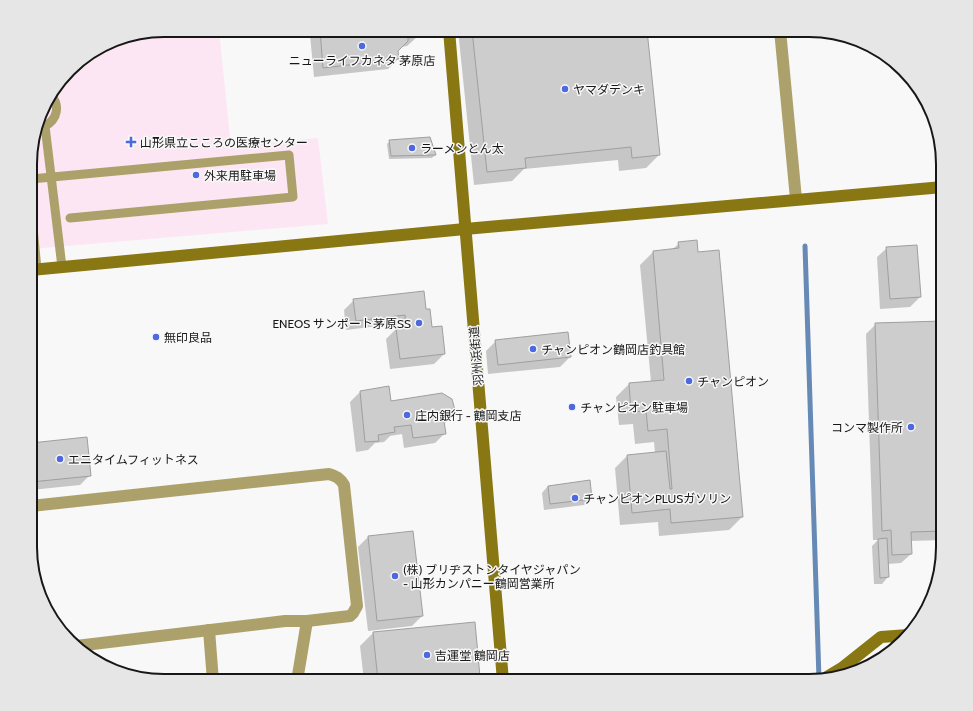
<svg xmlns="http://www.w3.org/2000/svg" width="973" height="711" font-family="Cabin,'Noto Sans JP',sans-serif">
  <rect width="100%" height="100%" fill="#f8f8f9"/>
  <path fill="#fde6f3" d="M164,30H219L231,147L318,138L328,224L31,249V147L44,105L76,64L113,40Z"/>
  <g fill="#0003">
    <path d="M315,30H416L417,37L407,46L401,47L397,51L398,59L388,69L314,77L310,35Z"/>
    <path d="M458,30H646L659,155L646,168L619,171L618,160L524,169L512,181L474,185Z"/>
    <path d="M390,141L435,155L432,158L389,159L387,144Z"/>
    <path d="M679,243L742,517L729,530L659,536L658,522L620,525L615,468L628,455L655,453L654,442L635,444L633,424L619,425L616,397L629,384L651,382L640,265L653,252L672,250Z"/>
    <path d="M887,248L920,297L910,307L880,309L877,257Z"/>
    <path d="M354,300L425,310L431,328L444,354L434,364L390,369L386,339L396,329L395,324L346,330L344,310Z"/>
    <path d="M943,322V540L910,541L911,554L901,563L888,564V577L882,584H874L872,546L878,540H873L866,334L876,324Z"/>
    <path d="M496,341L570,357L560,367L488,374L486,351Z"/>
    <path d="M360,392L391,402L449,419L443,425L445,433L435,443L404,448L402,434L390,436L384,442L375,443L368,450L356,452L350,402Z"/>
    <path d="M31,444L90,475L80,485L31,490Z"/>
    <path d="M548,486L591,498L584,505L544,510L542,493Z"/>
    <path d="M368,537L422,616L412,626L368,631L358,547Z"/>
    <path d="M373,633L479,676L475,681H364L360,646Z"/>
  </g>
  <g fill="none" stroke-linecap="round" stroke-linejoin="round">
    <path stroke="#668ab5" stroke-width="5" d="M805,246L819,679"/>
  </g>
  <g fill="#cdcdce" stroke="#9f9fa0">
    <path d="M320,30H417L418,37L408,38V41L398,51L399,59L323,68Z"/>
    <path d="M472,30H647L660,155L632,158L631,147L525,158L526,168L487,172Z"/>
    <path d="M430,137L436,155L391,156L389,140Z"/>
    <path d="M697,240L698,252L719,250L743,517L671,523L670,509L632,513L627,455L666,451L670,489H672L667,429L648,431L646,411L631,412L629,383L664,380L653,251L679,248L678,242Z"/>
    <path d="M917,245L921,297L890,299L886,247Z"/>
    <path d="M424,291L426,309H430L432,327L442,326L445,354L400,359L396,328L406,326L405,315L356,321L353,299Z"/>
    <path d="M943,321V531L911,532L912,554L892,555L891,530L882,531L875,323Z"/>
    <path d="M568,332L571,357L498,365L495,340Z"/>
    <path d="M389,386L391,401L442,393L452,399L455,410L450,420L444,421L446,434L413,438L411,425L394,427L395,432L378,435L379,441L365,442L360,391Z"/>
    <path d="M87,437L91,476L31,482V443Z"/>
    <path d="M590,480L592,499L550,504L548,486Z"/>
    <path d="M413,531L423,616L377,621L368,536Z"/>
    <path d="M887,538L889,577L880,578L878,539Z"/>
    <path d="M475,622L480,677L437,681H378L373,632Z"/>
  </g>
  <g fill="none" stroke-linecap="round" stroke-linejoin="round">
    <g stroke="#ada16b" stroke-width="9">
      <path d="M51,95C60,105 58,119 45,126L62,267"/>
      <path d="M31,179L289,155L293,197L70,218"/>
      <path d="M31,207L37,269"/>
    </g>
    <g stroke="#ada16b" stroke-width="12">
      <path d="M780,30L796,199"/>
      <path d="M31,506L329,474C336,476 340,478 344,485L357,606L353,613L350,616L307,621H285L76,646"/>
      <path d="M209,630L213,681"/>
      <path d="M297,681L307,621"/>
    </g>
    <g stroke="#897713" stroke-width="12">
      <path d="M449,30L503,681"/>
      <path d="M31,270L465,229L943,187"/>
      <path d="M827,677L842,668L881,637L908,635"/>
    </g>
  </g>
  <g fill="#4e68dd" stroke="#f8f8f9" stroke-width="1.5">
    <circle cx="362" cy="46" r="4"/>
    <circle cx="565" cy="89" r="4"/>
    <path d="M129 136h4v4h4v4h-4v4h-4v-4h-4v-4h4z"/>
    <circle cx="412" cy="148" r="4"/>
    <circle cx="196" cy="175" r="4"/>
    <circle cx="419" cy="323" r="4"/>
    <circle cx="156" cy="337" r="4"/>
    <circle cx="533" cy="349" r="4"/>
    <circle cx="689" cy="381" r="4"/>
    <circle cx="572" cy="407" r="4"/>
    <circle cx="407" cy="415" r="4"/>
    <circle cx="911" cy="427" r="4"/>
    <circle cx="60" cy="459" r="4"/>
    <circle cx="575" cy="498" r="4"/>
    <circle cx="395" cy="576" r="4"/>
    <circle cx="427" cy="655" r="4"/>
  </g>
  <g text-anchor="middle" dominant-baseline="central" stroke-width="3" stroke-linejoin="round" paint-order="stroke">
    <g font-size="12" fill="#171717" stroke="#f8f8f9" text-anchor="start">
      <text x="362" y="60" text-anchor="middle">ニューライフカネタ 茅原店</text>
      <text x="573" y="89">ヤマダデンキ</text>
      <text x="140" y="142">山形県立こころの医療センター</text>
      <text x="420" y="148">ラーメンとん太</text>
      <text x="204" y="175">外来用駐車場</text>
      <text x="411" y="323" text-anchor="end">ENEOS サンポート茅原SS</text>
      <text x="164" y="337">無印良品</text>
      <text x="541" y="349">チャンピオン鶴岡店釣具館</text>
      <text x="697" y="381">チャンピオン</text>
      <text x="580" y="407">チャンピオン駐車場</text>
      <text x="415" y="415">庄内銀行 - 鶴岡支店</text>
      <text x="903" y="427" text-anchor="end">コンマ製作所</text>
      <text x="68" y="459">エニタイムフィットネス</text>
      <text x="583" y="498">チャンピオンPLUSガソリン</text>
      <text x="403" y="569">(株) ブリヂストンタイヤジャパン<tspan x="403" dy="14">- 山形カンパニー鶴岡営業所</tspan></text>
      <text x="435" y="655">吉運堂 鶴岡店</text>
    </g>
    <g font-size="12" fill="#171717" stroke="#f8f8f9">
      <text transform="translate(476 356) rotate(-95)">羽州浜街道</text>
    </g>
  </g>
  <path d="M0 0H973V711H0ZM164 37H809A127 127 0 0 1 936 164V547A127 127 0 0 1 809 674H164A127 127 0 0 1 37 547V164A127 127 0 0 1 164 37Z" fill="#e6e6e7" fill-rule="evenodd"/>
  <path fill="none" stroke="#171717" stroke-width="2" d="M164 37H809A127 127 0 0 1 936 164V547A127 127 0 0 1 809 674H164A127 127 0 0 1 37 547V164A127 127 0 0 1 164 37Z"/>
</svg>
